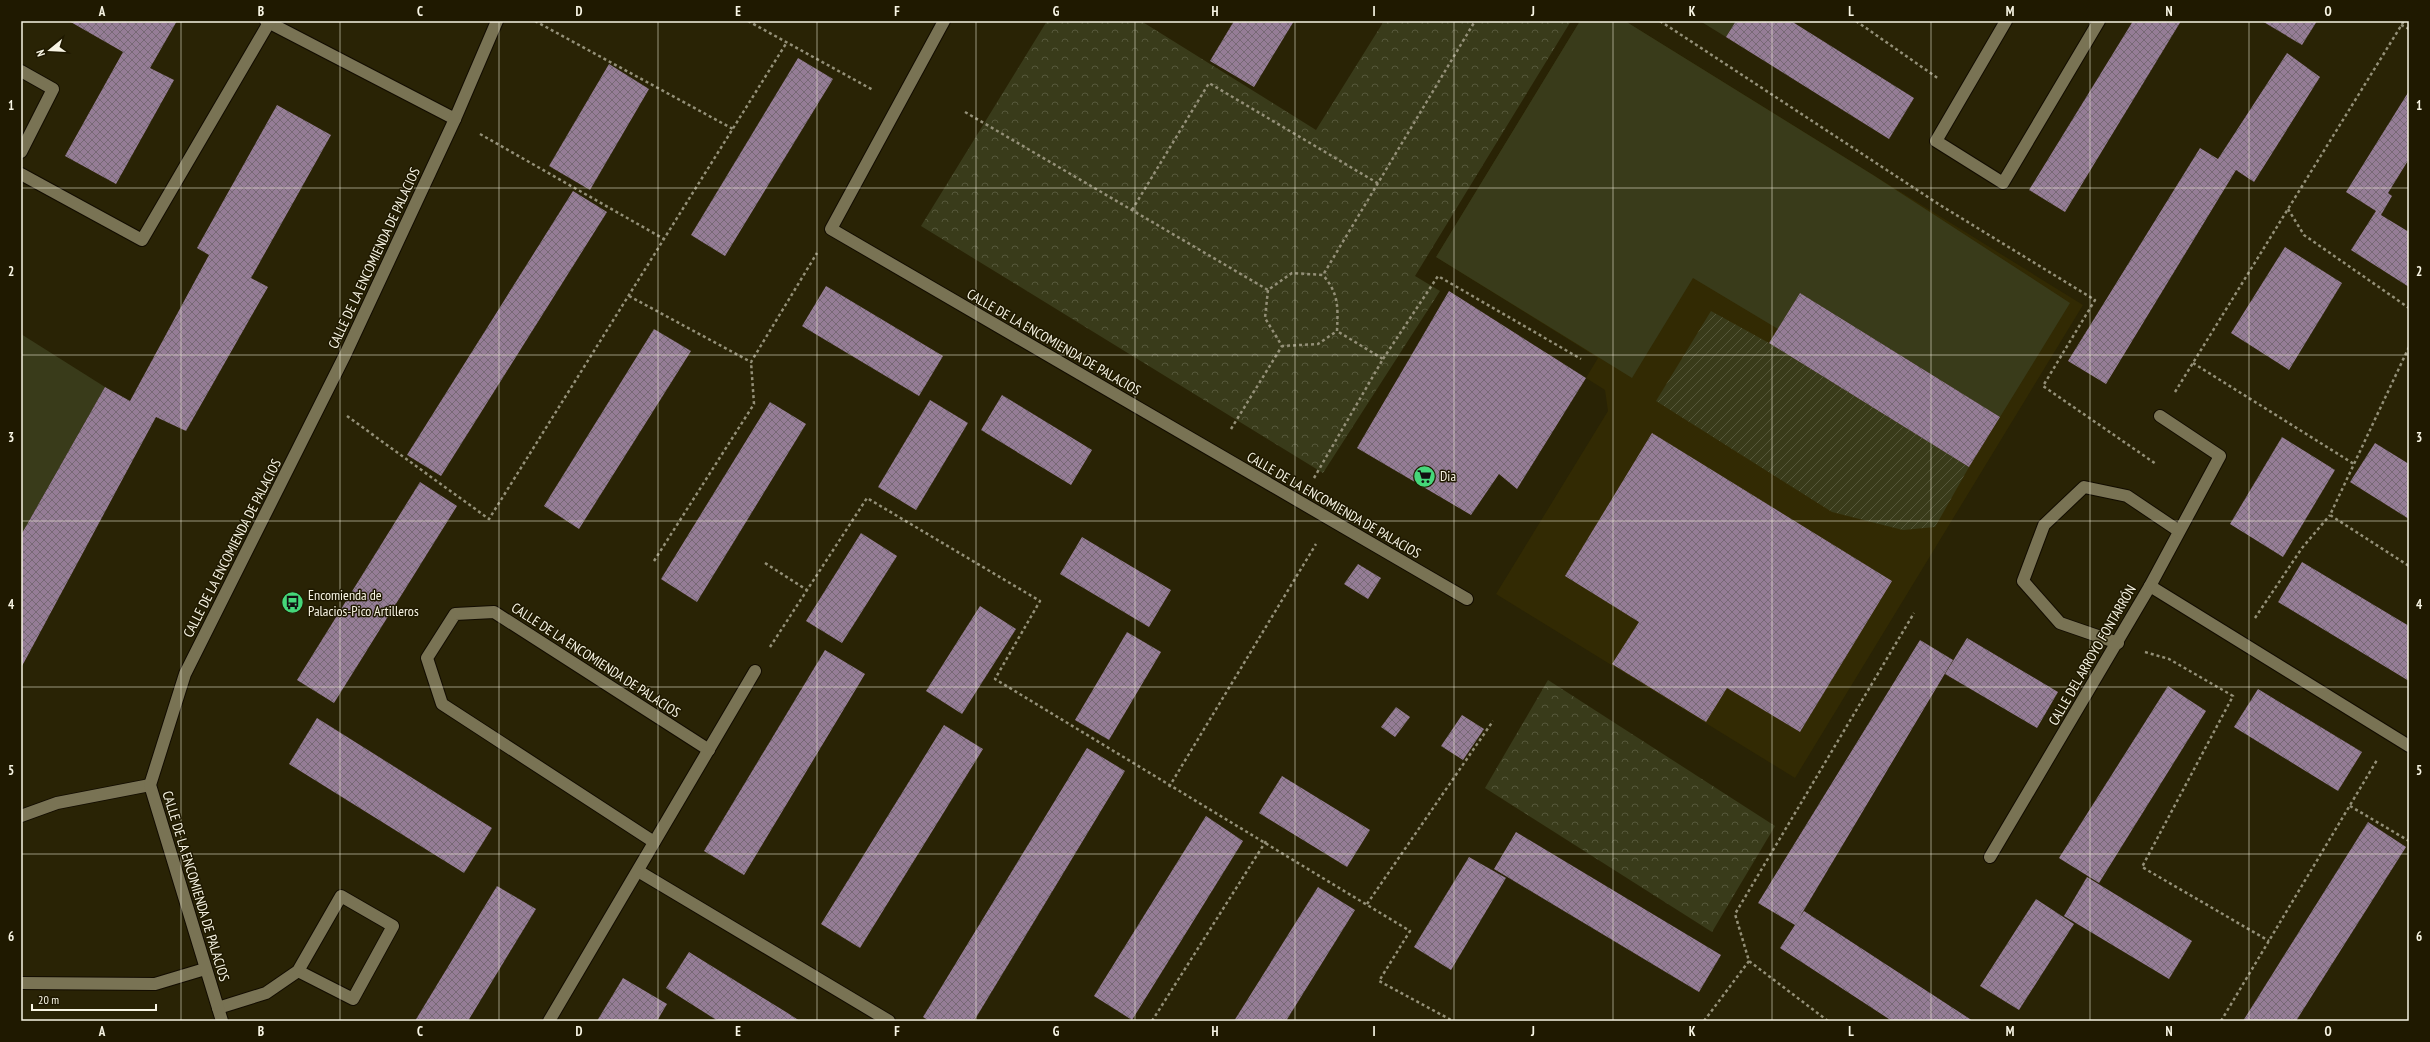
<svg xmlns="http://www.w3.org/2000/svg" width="2430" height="1042" font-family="'PT Sans Narrow',sans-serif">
  <defs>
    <pattern id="park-crowns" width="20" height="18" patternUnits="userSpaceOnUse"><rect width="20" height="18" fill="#393b1a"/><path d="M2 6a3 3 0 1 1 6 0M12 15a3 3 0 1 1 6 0" fill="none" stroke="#56583b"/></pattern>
    <pattern id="garden-furrows" width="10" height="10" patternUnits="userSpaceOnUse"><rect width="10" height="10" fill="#393b1a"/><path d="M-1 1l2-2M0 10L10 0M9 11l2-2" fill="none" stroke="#56583b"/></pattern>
    <pattern id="building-cross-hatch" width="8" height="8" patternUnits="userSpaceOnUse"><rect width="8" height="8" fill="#957d96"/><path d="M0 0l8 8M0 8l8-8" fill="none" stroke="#776975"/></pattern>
  </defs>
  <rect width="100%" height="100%" fill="#292305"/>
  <path fill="#322a03" d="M1580,21H1625L2083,305L1795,778L1496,594L1608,411L1605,390L1586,378L1598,358L1436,257Z"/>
  <g fill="#393b1a">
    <path d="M1580,21H1625L1873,175L2070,303L2000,417L1800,293L1778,329L1693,278L1632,378L1436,257Z"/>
    <path d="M1700,21H1736L1726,37Z"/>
    <path d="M21,334L105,387L21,535Z"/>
  </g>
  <g fill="url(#park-crowns)">
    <path d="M1047,21H1141L1316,130L1384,21H1571L1415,276L1440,291L1323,473L921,226Z"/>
    <path d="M1548,680L1775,826L1712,932L1485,788Z"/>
  </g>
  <path fill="url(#garden-furrows)" d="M1711,311L1769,343L1969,467L1935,527L1903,530L1832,512L1656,401Z"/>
  <g fill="url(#building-cross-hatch)">
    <path d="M69,21H177L150,68L174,80L116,184L65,156L123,52Z"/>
    <path d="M1234,21H1294L1254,87L1210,61Z"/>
    <path d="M1736,21H1791L1914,98L1889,139L1726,37Z"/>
    <path d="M2133,21H2181L2065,212L2029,190Z"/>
    <path d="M2262,21H2317L2302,45Z"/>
    <path d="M2287,53L2320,77L2254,182L2236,170L2106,384L2068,361L2200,148L2218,159Z"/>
    <path d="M798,58L833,79L725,256L691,235Z"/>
    <path d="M609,64L649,89L590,190L549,166Z"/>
    <path d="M2409,91V159L2388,193L2392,196L2381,215L2409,232V287L2351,250L2376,211L2346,192Z"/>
    <path d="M277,105L331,135L251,278L268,287L186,431L156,417L21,668V535L105,387L130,401L209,255L197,248Z"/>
    <path d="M573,191L607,212L441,476L407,455Z"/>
    <path d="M2285,247L2342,283L2289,370L2231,333Z"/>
    <path d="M826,286L943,356L919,396L802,326Z"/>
    <path d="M1449,291L1586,378L1517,489L1499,474L1471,515L1357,448Z"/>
    <path d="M1800,293L2000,417L1969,467L1769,343Z"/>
    <path d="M654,329L691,351L579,529L544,506Z"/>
    <path d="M1002,395L1092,450L1071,485L981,430Z"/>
    <path d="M930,400L968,423L916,510L878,487Z"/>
    <path d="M770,402L806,424L697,602L661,579Z"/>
    <path d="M1652,433L1892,581L1800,732L1727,688L1706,722L1612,664L1639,622L1565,576Z"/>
    <path d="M2282,437L2335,470L2283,557L2230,524Z"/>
    <path d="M2375,443L2409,464V519L2350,482Z"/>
    <path d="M420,482L457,506L334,703L297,680Z"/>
    <path d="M861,533L897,556L842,643L806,621Z"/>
    <path d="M1082,537L1171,590L1149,627L1060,574Z"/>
    <path d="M2302,562L2409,626V681L2278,602Z"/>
    <path d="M1358,564L1381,578L1368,599L1344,584Z"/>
    <path d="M980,606L1016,629L962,714L926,691Z"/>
    <path d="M1127,632L1161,652L1109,740L1075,720Z"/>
    <path d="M1967,638L2058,692L2037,728L1945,674Z"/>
    <path d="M1920,640L1953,660L1798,920L1804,911L1973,1021H1892L1780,948L1795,925L1758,903Z"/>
    <path d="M825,650L865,674L744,875L704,851Z"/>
    <path d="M2168,686L2206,711L2099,883L2059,858Z"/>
    <path d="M2258,689L2362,752L2338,791L2234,727Z"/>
    <path d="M1396,707L1410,717L1395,737L1381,727Z"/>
    <path d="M1462,715L1484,729L1463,760L1441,746Z"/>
    <path d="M317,718L492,828L464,873L289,764Z"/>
    <path d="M944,725L983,749L860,948L821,924Z"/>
    <path d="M1087,748L1125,771L974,1021H929L923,1017Z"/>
    <path d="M1282,776L1370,830L1347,867L1259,813Z"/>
    <path d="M1206,816L1243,841L1132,1020L1094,996Z"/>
    <path d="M2368,822L2406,847L2296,1021H2243Z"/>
    <path d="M1516,832L1721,955L1699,992L1494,869Z"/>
    <path d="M1469,857L1506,878L1451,970L1414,947Z"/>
    <path d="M2087,877L2192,941L2169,979L2064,916Z"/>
    <path d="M497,886L536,909L468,1021H415Z"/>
    <path d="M1318,887L1355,910L1286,1021H1234Z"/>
    <path d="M2036,899L2074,924L2019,1010L1980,986Z"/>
    <path d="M689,952L786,1012L800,1021H718L666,988Z"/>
    <path d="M623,978L667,1004L657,1021H597Z"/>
  </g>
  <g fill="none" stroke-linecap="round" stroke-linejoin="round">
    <defs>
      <g id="minor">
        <path d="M266,21L455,119"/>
        <path d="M944,21L831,229L1467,599"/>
        <path d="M2006,21L1936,141L2003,183L2099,21"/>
        <path d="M21,71L53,89L21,152"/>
        <path d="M21,174L142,240L270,21"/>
        <path d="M2150,586L2220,456L2160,416"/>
        <path d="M2118,643L2060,623L2023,581L2044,525L2084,487L2127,496L2179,531"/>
        <path d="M21,816L57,803L150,785"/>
        <path d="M654,842L442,704L427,658L455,614L494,612L709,750"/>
        <path d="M1990,857L2150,586L2409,746"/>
        <path d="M638,871L889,1021"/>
        <path d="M21,983L155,984L205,969"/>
        <path d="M218,1008L266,993L298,971L341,896L393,926L353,999L298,971"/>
        <path d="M222,1021L150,785L185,674L345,355L455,119L497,21"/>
        <path d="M549,1021L755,671"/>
      </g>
    </defs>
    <use href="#minor" stroke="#120c00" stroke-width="14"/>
    <g stroke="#949078" stroke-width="2.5" stroke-dasharray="3 3" stroke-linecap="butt">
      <path d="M535,21L733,129"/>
      <path d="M748,21L873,90"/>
      <path d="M1660,21L1940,205L2095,300L2043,386L2156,464"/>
      <path d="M1856,21L1939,79"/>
      <path d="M2401,25L2409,29"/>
      <path d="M965,112L1268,290L1292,273L1323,275L1475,21"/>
      <path d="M480,134L664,239"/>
      <path d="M2288,209L2304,235L2409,308"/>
      <path d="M1132,210L1209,83L1379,184"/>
      <path d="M1268,290L1265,318L1282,346L1318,344L1337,331C1338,307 1339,294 1323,275"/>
      <path d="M629,296L751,362L817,253"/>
      <path d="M2409,347L2330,515L2409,566"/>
      <path d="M1383,359L1438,276L1581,359"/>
      <path d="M2193,363L2354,464"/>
      <path d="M2175,392L2404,21"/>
      <path d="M347,416L489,519L787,42"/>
      <path d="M1231,429L1282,346"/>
      <path d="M1314,478L1383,359L1337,331"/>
      <path d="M654,561L754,404L751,362"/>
      <path d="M765,563L807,590"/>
      <path d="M2255,618L2302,548L2330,515"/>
      <path d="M770,647L867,498L1040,601L995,679L1410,931L1379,981L1453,1021"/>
      <path d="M2145,652L2169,659L2233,696L2142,867L2269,941"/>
      <path d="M1169,787L1316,544"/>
      <path d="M2350,806L2409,841"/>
      <path d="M1367,904L1493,721"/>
      <path d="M1152,1021L1266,841"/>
      <path d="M1704,1021L1749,961"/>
      <path d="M1828,1021L1749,961L1735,914L1914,613"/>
      <path d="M2221,1021L2377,760"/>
    </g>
    <use href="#minor" stroke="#797354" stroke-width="12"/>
  </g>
  <path fill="none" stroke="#f8f5e4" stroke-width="1" stroke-opacity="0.55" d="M181,21V1021M340,21V1021M499,21V1021M658,21V1021M817,21V1021M976,21V1021M1135,21V1021M1295,21V1021M1454,21V1021M1613,21V1021M1772,21V1021M1931,21V1021M2090,21V1021M2249,21V1021M21,188H2409M21,355H2409M21,521H2409M21,687H2409M21,854H2409"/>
  <defs>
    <symbol id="supermarket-disc" viewBox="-11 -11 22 22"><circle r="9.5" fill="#45d77a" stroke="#1f1900"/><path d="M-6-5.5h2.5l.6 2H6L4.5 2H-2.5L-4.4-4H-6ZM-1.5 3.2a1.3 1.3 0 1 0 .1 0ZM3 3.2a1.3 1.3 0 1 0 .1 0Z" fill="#111"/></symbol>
    <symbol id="bus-disc" viewBox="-11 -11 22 22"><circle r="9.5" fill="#45d77a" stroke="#1f1900"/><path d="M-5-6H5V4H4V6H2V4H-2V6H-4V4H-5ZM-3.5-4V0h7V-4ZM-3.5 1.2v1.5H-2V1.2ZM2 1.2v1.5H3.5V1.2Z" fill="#111"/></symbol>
  </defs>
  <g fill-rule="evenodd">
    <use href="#supermarket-disc" x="1412" y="464" width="25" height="25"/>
    <use href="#bus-disc" x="280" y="590" width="25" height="25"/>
  </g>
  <g text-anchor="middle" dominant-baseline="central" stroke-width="3" stroke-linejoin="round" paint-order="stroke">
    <g font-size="14" fill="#f8f5e4" stroke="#1f1900">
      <text transform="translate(374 258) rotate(-65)">CALLE DE LA ENCOMIENDA DE PALACIOS</text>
      <text transform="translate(1054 342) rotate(30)">CALLE DE LA ENCOMIENDA DE PALACIOS</text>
      <text transform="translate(1334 505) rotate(30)">CALLE DE LA ENCOMIENDA DE PALACIOS</text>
      <text transform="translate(232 548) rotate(-63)">CALLE DE LA ENCOMIENDA DE PALACIOS</text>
      <text transform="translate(2092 655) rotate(-60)">CALLE DEL ARROYO FONTARRÓN</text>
      <text transform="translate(596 660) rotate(33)">CALLE DE LA ENCOMIENDA DE PALACIOS</text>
      <text transform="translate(196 886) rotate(73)">CALLE DE LA ENCOMIENDA DE PALACIOS</text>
    </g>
    <g font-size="14" fill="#f8f5e4" stroke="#1f1900" text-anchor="start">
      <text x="1440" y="476">Dia</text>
      <text x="308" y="595">Encomienda de<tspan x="308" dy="16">Palacios-Pico Artilleros</tspan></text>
    </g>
  </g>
  <rect width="2430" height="1042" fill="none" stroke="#1f1900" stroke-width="44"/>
  <g transform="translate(50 50) rotate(252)" stroke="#1f1900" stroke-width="3" paint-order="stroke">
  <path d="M0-3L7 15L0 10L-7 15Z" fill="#f8f5e4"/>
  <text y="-6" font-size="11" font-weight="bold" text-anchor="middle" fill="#f8f5e4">N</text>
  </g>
  <path d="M32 1004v6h124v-6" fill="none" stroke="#f8f5e4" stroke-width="2"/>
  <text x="38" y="1004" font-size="12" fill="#f8f5e4" stroke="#1f1900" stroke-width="3" paint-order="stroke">20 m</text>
  <rect x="22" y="22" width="2386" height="998" fill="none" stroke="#f8f5e4" stroke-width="1.5"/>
  <g font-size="13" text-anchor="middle" font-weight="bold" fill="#f8f5e4">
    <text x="102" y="16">A</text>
    <text x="261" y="16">B</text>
    <text x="420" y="16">C</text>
    <text x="579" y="16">D</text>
    <text x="738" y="16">E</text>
    <text x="897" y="16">F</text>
    <text x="1056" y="16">G</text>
    <text x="1215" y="16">H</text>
    <text x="1374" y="16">I</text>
    <text x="1533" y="16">J</text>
    <text x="1692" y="16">K</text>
    <text x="1851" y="16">L</text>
    <text x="2010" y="16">M</text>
    <text x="2169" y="16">N</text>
    <text x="2328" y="16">O</text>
    <text x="11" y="110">1</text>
    <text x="2419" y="110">1</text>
    <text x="11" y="276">2</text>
    <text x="2419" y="276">2</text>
    <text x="11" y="442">3</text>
    <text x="2419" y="442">3</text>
    <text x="11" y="609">4</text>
    <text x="2419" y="609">4</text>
    <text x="11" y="775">5</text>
    <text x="2419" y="775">5</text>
    <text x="11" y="941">6</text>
    <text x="2419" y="941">6</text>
    <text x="102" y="1036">A</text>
    <text x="261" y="1036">B</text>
    <text x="420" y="1036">C</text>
    <text x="579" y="1036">D</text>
    <text x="738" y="1036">E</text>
    <text x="897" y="1036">F</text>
    <text x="1056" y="1036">G</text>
    <text x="1215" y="1036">H</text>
    <text x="1374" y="1036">I</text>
    <text x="1533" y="1036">J</text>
    <text x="1692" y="1036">K</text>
    <text x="1851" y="1036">L</text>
    <text x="2010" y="1036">M</text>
    <text x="2169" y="1036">N</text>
    <text x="2328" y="1036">O</text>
  </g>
</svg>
